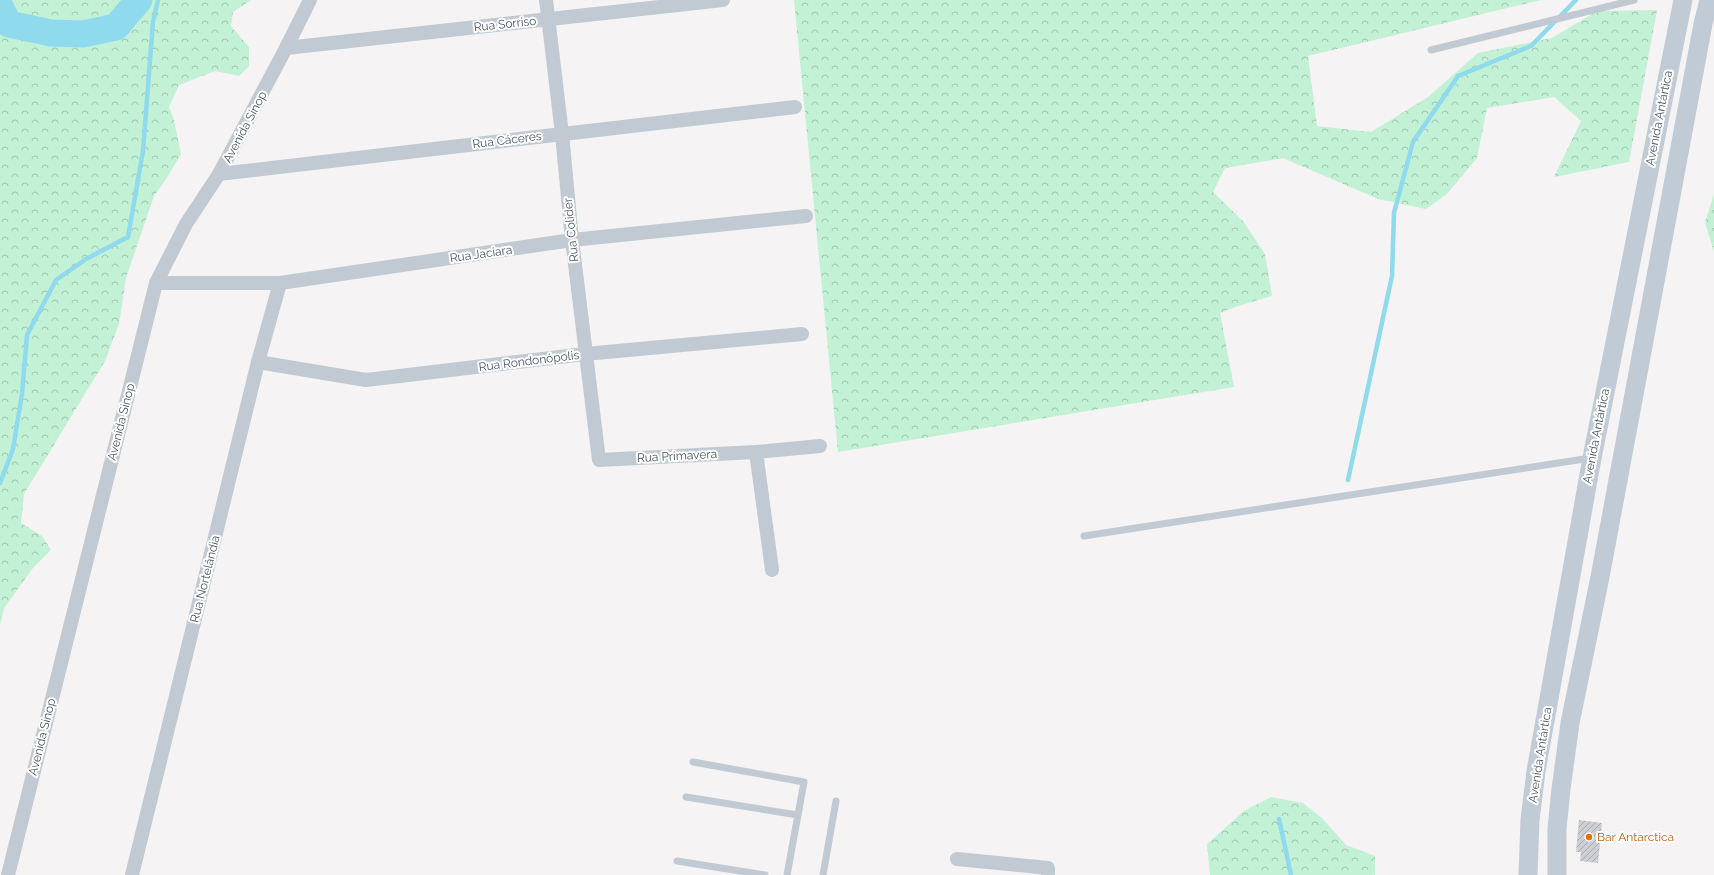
<svg xmlns="http://www.w3.org/2000/svg" width="1714" height="875" font-family="Raleway,sans-serif">
  <defs>
    <pattern id="forest-crowns" width="20" height="18" patternUnits="userSpaceOnUse"><rect width="20" height="18" fill="#c3f1d5"/><path d="M2 6a3 3 0 1 1 6 0M12 15a3 3 0 1 1 6 0" fill="none" stroke="#a0c6b0"/></pattern>
    <pattern id="building-hatch" width="6" height="6" patternUnits="userSpaceOnUse"><rect width="6" height="6" fill="#cdcfd5"/><path d="M-1 1l2-2M0 6l6-6M5 7l2-2" fill="none" stroke="#a8abb0"/></pattern>
  </defs>
  <rect width="100%" height="100%" fill="#f5f3f3"/>
  <g fill="url(#forest-crowns)">
    <path d="M0,0H251L233,12L231,26L249,47V66L239,76L215,71L179,85L169,107L174,120L181,154L168,176L154,196L126,278L119,324L105,361L24,494L21,523L42,536L51,550L33,568L4,608L0,625Z"/>
    <path d="M794,0H1541L1308,56L1317,126L1371,132L1428,97L1478,53L1552,38L1597,11L1657,10L1629,162L1554,177L1581,121L1554,97L1487,108L1477,158L1447,194L1426,209L1378,199L1283,158L1225,168L1213,192L1243,221L1265,254L1272,296L1238,306L1220,313L1234,387L838,452Z"/>
    <path d="M1714,194V252L1705,222Z"/>
    <path d="M1271,797L1303,803L1322,818L1346,845L1375,856V875H1210L1207,844L1244,811Z"/>
  </g>
  <g fill="none" stroke-linecap="round" stroke-linejoin="round">
    <g stroke="#90daee" stroke-width="4.5">
      <path d="M1348,480L1392,276L1394,213L1413,142L1458,76L1531,46L1576,0"/>
      <path d="M0,483L13,449L22,394L27,335L56,280L86,259L128,237L143,151L153,22L158,0"/>
      <path d="M1279,819L1291,875"/>
    </g>
    <path stroke="#90daee" stroke-width="27" d="M0,7L9,24L51,33L83,34L116,27L139,0"/>
  </g>
  <path fill="url(#building-hatch)" d="M1579,820L1602,823L1598,863L1580,861L1581,852H1576Z"/>
  <g fill="none" stroke-linecap="round" stroke-linejoin="round">
    <g stroke="#c1cad2" stroke-width="7">
      <path d="M1431,50L1634,0"/>
      <path d="M1084,536L1591,458"/>
      <path d="M693,762L804,782L787,875"/>
      <path d="M686,797L798,815"/>
      <path d="M677,861L765,875"/>
      <path d="M823,875L836,801"/>
    </g>
    <g stroke="#c1cad2" stroke-width="14">
      <path d="M546,0L562,134L572,240L599,460L756,452L820,446"/>
      <path d="M286,48L723,0"/>
      <path d="M219,174L795,107"/>
      <path d="M156,283H280L572,240L806,216"/>
      <path d="M258,362L366,380L585,354L802,334"/>
      <path d="M756,452L772,570"/>
      <path d="M957,859L1048,868V875"/>
      <path d="M8,875L156,283L186,224L219,174L286,48L310,0"/>
      <path d="M132,875L258,362L280,283"/>
    </g>
    <g stroke="#c1cbd6" stroke-width="19">
      <path d="M1528,875L1530,820L1536,771L1592,458L1683,0"/>
      <path d="M1557,875V829L1561,789L1570,723L1600,577L1703,24L1709,0"/>
    </g>
  </g>
  <circle fill="#e8710a" stroke="#fff" stroke-width="1.5" cx="1589" cy="837" r="4"/>
  <g text-anchor="middle" dominant-baseline="central" stroke-width="4" stroke-linejoin="round" paint-order="stroke">
    <g font-size="12" fill="#4a5661" stroke="#fff">
      <text transform="translate(505 24) rotate(-6)">Rua Sorriso</text>
      <text transform="translate(1659 118) rotate(-79)">Avenida Antártica</text>
      <text transform="translate(245 127) rotate(-62)">Avenida Sinop</text>
      <text transform="translate(507 140) rotate(-7)">Rua Cáceres</text>
      <text transform="translate(571 230) rotate(-96)">Rua Colider</text>
      <text transform="translate(481 254) rotate(-8)">Rua Jaciara</text>
      <text transform="translate(529 361) rotate(-7)">Rua Rondonópolis</text>
      <text transform="translate(121 422) rotate(-76)">Avenida Sinop</text>
      <text transform="translate(1596 436) rotate(-79)">Avenida Antártica</text>
      <text transform="translate(677 456) rotate(-3)">Rua Primavera</text>
      <text transform="translate(205 579) rotate(-76)">Rua Nortelândia</text>
      <text transform="translate(42 737) rotate(-76)">Avenida Sinop</text>
      <text transform="translate(1540 755) rotate(-81)">Avenida Antártica</text>
    </g>
    <g font-size="12" fill="#c56008" stroke="#fff" text-anchor="start">
      <text x="1597" y="837">Bar Antarctica</text>
    </g>
  </g>
</svg>
